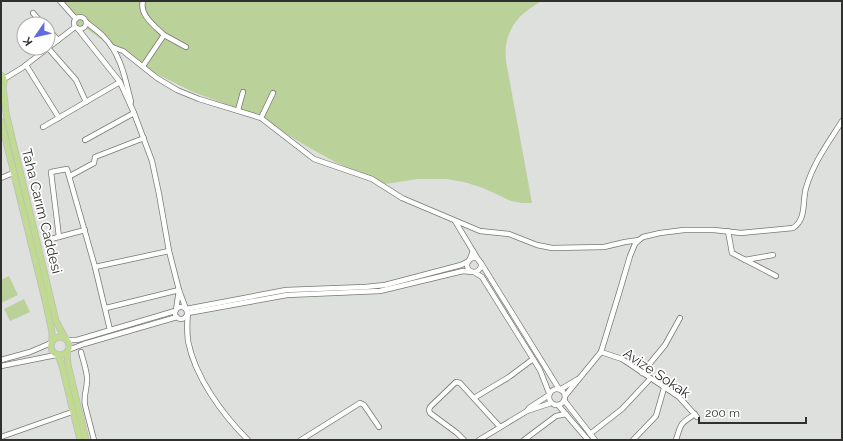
<svg xmlns="http://www.w3.org/2000/svg" width="843" height="441" font-family="Raleway,sans-serif">
  <rect width="100%" height="100%" fill="#dee0dd"/>
  <g fill="#bad19a">
    <path d="M59,1H542C517,14 503,32 506,61L532,203H522L511,201L483,188L464,182L446,179H418L385,184L335,162L308,147L275,127L244,111L193,92L155,73L116,50L83,26L78,27L76,24L77,20Z"/>
    <path d="M9,276L18,295L1,303V280Z"/>
    <path d="M24,299L30,312L10,321L4,309Z"/>
  </g>
  <g fill="none" stroke-linecap="round" stroke-linejoin="round">
    <defs>
      <g id="minor">
        <path d="M60,1L76,19"/>
        <path d="M143,1C139,15 155,26 164,35"/>
        <path d="M33,13L43,24"/>
        <circle cx="80" cy="23" r="6"/>
        <path d="M86,22C92,27 98,31 103,36C121,54 125,78 131,102"/>
        <path d="M48,29L58,40"/>
        <path d="M78,29L120,82L134,113L152,161L159,194L169,251L179,290L186,309L286,290L365,287L385,285L461,265L469,261L473,251"/>
        <path d="M112,47L123,51L157,78L177,90L199,99L261,118L314,159L372,179L402,198L480,231L509,234L537,245L552,248L604,247L625,242L639,240"/>
        <path d="M48,48L76,80L86,102"/>
        <path d="M26,65L59,118"/>
        <path d="M143,66L164,35L186,47"/>
        <path d="M4,79L22,68L75,27"/>
        <path d="M238,110L243,92"/>
        <path d="M261,118L273,93"/>
        <path d="M43,127L120,82"/>
        <path d="M85,140L134,113"/>
        <path d="M70,176L94,163L95,157L144,138"/>
        <path d="M1,178L13,173"/>
        <path d="M455,221L479,261"/>
        <path d="M728,231L732,253L776,276"/>
        <path d="M59,237L51,172L67,169L95,267L110,330"/>
        <path d="M51,239L85,230"/>
        <circle cx="474" cy="265" r="7"/>
        <path d="M745,260L773,255"/>
        <path d="M481,263L559,389"/>
        <path d="M95,267L169,251"/>
        <path d="M474,272L482,277L540,370L549,393"/>
        <circle cx="181" cy="313" r="6"/>
        <path d="M106,308L179,290L176,310"/>
        <path d="M67,340H77L175,311"/>
        <path d="M68,350L84,344L177,317"/>
        <path d="M81,352C83,360 86,368 87,377C88,387 83,395 85,405L94,440"/>
        <path d="M601,352L622,359L679,397L697,417"/>
        <path d="M1,360L30,352L51,343"/>
        <path d="M1,366L56,355"/>
        <path d="M642,373L665,345L680,318"/>
        <circle cx="557" cy="397" r="8"/>
        <path d="M561,389L578,379"/>
        <path d="M565,396L601,352L620,290L630,256L635,244L639,240L643,237L660,233L684,230H714L741,233L793,228C807,219 802,201 806,188C813,163 829,142 842,121"/>
        <path d="M474,398L509,377L533,359"/>
        <path d="M564,400L595,440"/>
        <path d="M558,405L588,440"/>
        <path d="M527,411L551,403"/>
        <path d="M590,434L622,409L650,379"/>
        <path d="M1,437L72,412"/>
        <path d="M248,440C222,414 195,377 188,341C187,332 187,322 188,313L287,295L380,291L463,271L472,272"/>
        <path d="M301,440L360,403L364,405L379,427"/>
        <path d="M464,440L457,433L430,413L429,410L430,407L456,382L460,383L500,427"/>
        <path d="M479,440L527,411L529,408L549,395"/>
        <path d="M524,440L556,416L566,414"/>
        <path d="M633,440L656,416L664,388"/>
        <path d="M676,440C681,423 680,424 695,414"/>
      </g>
      <g id="major">
        <path d="M1,75C5,79 5,84 1,89"/>
        <path d="M3,87L6,113L56,321L65,338"/>
        <path d="M1,121L46,304L52,332V342"/>
        <circle cx="60" cy="346" r="9"/>
        <path d="M67,352L68,365L86,440"/>
        <path d="M58,355L62,366L80,440"/>
      </g>
    </defs>
    <use href="#minor" stroke="#787976" stroke-width="6"/>
    <use href="#major" stroke="#bdbdbc" stroke-width="7"/>
    <use href="#minor" stroke="#fff" stroke-width="4.5"/>
    <use href="#major" stroke="#c0da91" stroke-width="5.5"/>
  </g>
  <g text-anchor="middle" dominant-baseline="central" stroke-width="3.5" stroke-linejoin="round" paint-order="stroke">
    <g font-size="14" fill="#30312f" stroke="#fff">
      <text transform="translate(42 211) rotate(76)">Taha Carım Caddesi</text>
      <text transform="translate(657 373) rotate(34)">Avize Sokak</text>
    </g>
  </g>
  <rect width="843" height="441" fill="none" stroke="#30312f" stroke-width="4"/>
  <g transform="translate(36 36) rotate(236)"><circle r="19" fill="#ffffff" stroke="#acadac"/>
  <path d="M0-3L7 15L0 10L-7 15Z" fill="#626ae3"/>
  <text y="-6" font-size="11" font-weight="bold" text-anchor="middle" fill="#30312f">K</text>
  </g>
  <path d="M699 417v6h107v-6" fill="none" stroke="#30312f" stroke-width="2"/>
  <text x="705" y="417" font-size="12" fill="#30312f" stroke="#ffffff" stroke-width="3" paint-order="stroke">200 m</text>
</svg>
